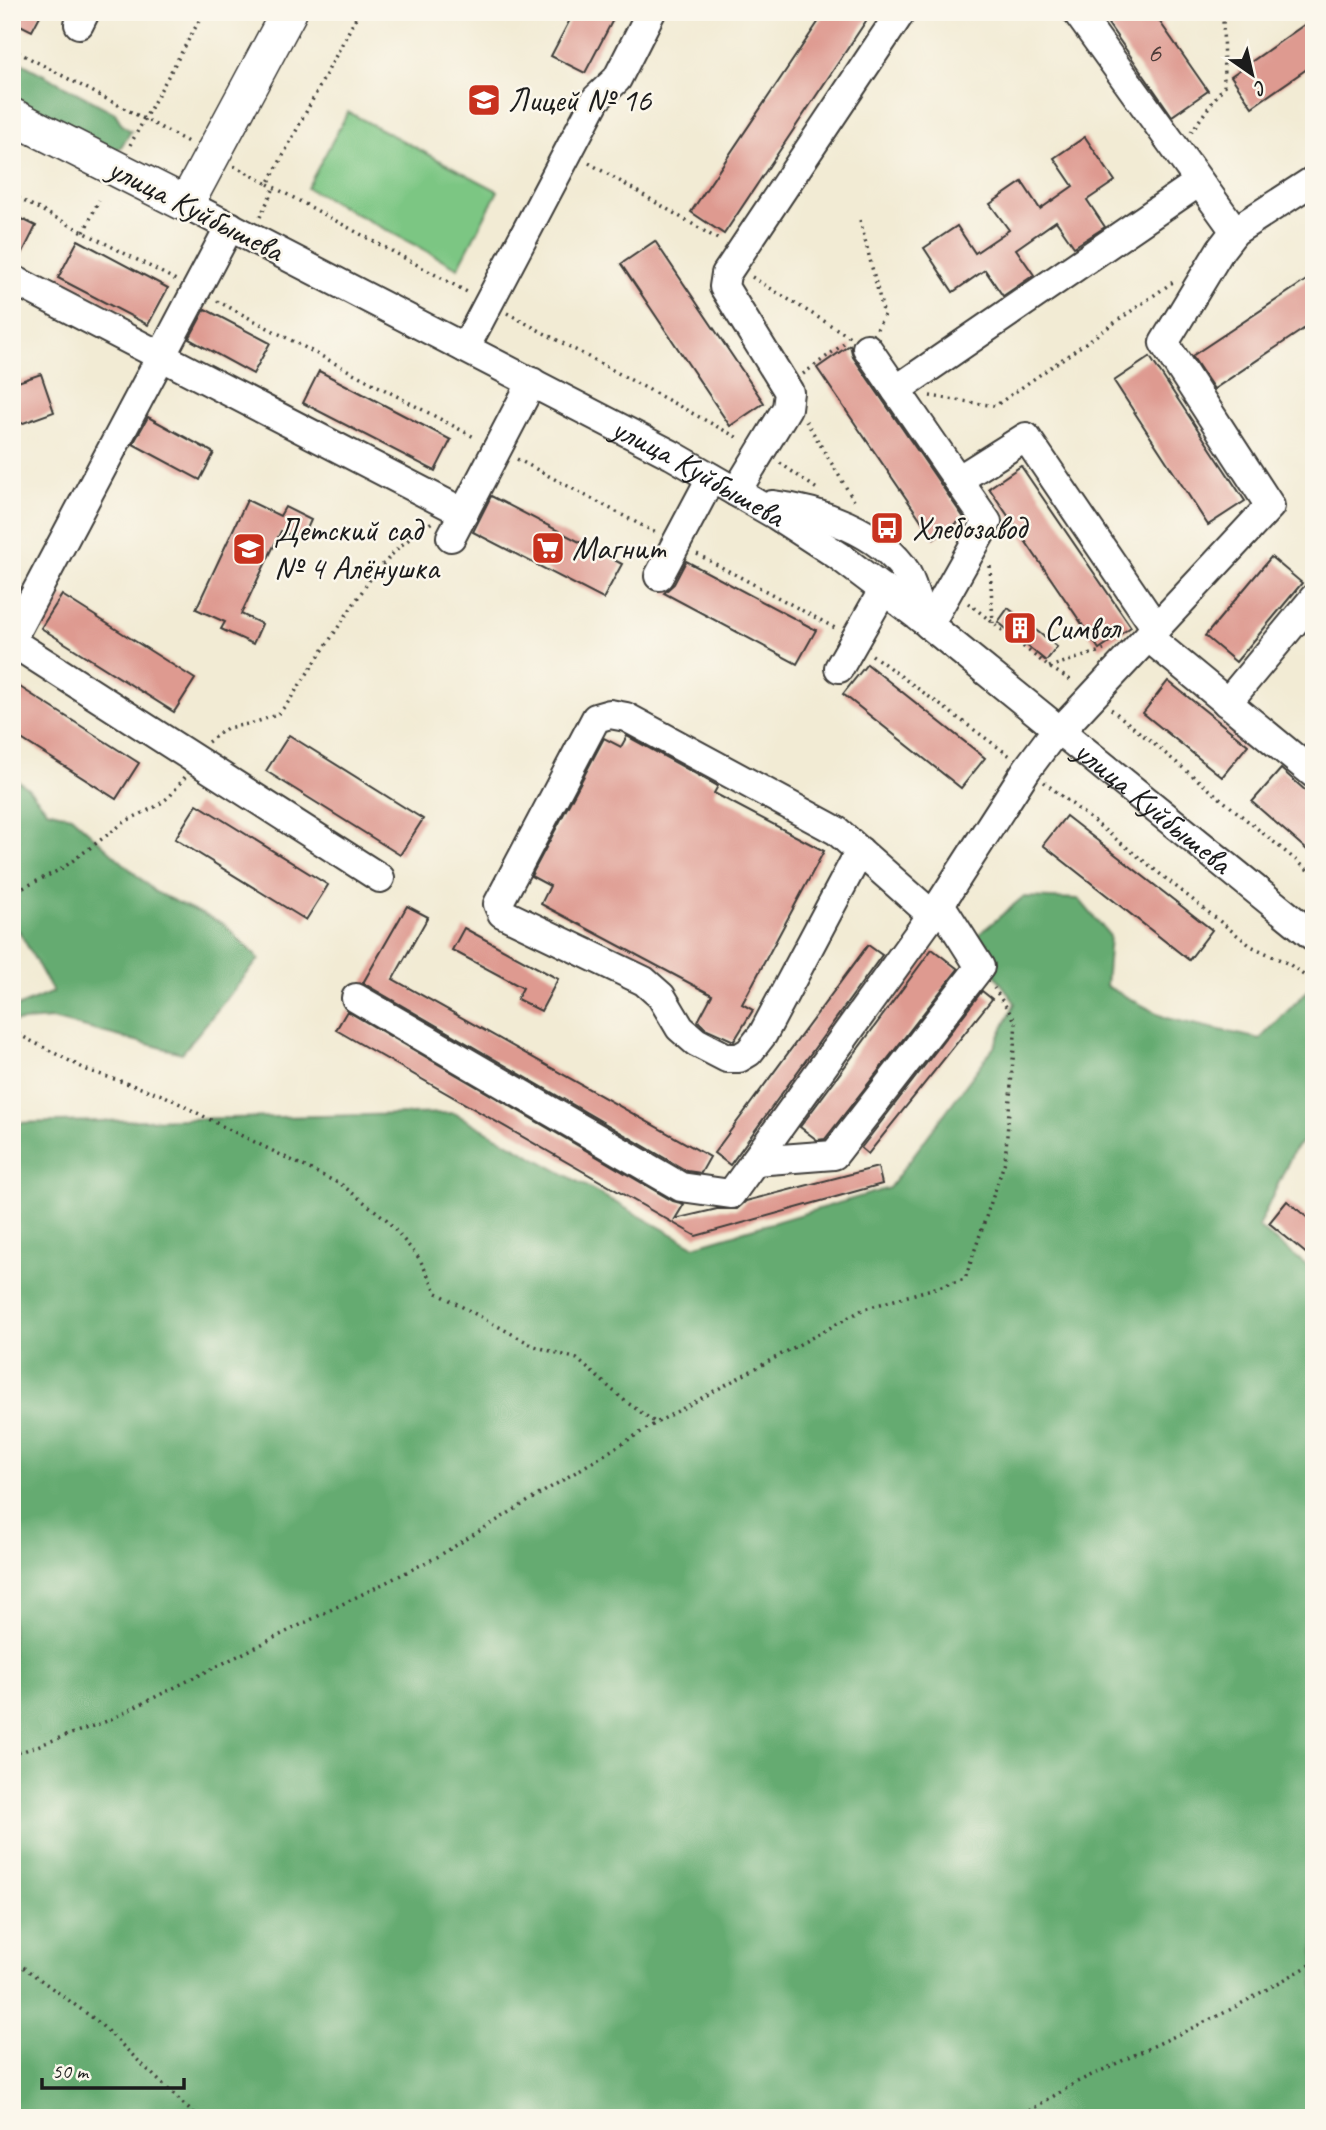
<svg xmlns="http://www.w3.org/2000/svg" width="1326" height="2130" font-family="Caveat,sans-serif">
  <rect width="100%" height="100%" fill="#fbf7ec"/>
  <filter id="ink" filterUnits="userSpaceOnUse"><feTurbulence type="fractalNoise" baseFrequency=".0143" numOctaves="2"/><feDisplacementMap in="SourceGraphic" scale="14" xChannelSelector="R" yChannelSelector="G"/><feConvolveMatrix kernelMatrix="1 2 1 2 8 2 1 2 1" color-interpolation-filters="sRGB"/></filter>
  <filter id="wash" filterUnits="userSpaceOnUse"><feTurbulence type="fractalNoise" baseFrequency=".00686" numOctaves="4" result="noise"/><feDisplacementMap in="SourceGraphic" scale="28" xChannelSelector="R" yChannelSelector="G"/><feGaussianBlur stdDeviation="1.57" result="paint"/><feColorMatrix in="noise" values="0 0 0 0 0 0 0 0 0 0 0 0 0 0 0 0 0 1.4 0 .05"/><feComposite in="paint" operator="in"/></filter>
  <g filter="url(#wash)">
    <rect width="100%" height="100%" fill="#f2ebd4"/>
    <path fill="#7cc683" stroke="#4c7150" stroke-width="2" d="M348,112L498,191L458,268L307,188Z"/>
    <g fill="#65ab71" stroke="#406446" stroke-width="2">
      <path d="M12,58L115,113L123,126L131,131L121,147L114,151L12,100Z"/>
      <path d="M12,777L27,787L47,810L71,816L155,892L224,924L259,959L182,1053L52,1019L12,1022V1006L17,1007L53,992L19,931L12,934Z"/>
      <path d="M1023,897L1079,899L1110,936L1106,986L1166,1018L1260,1039L1314,984V1129L1294,1150L1258,1227L1314,1271V2118H12V1123L454,1113L694,1246L889,1188L994,1047L1015,1003L971,941Z"/>
    </g>
    <g id="blocks">
      <g fill="#de9a90">
        <path d="M12,12H42L32,31L12,21Z"/>
        <path d="M574,12H617L585,73L551,56Z"/>
        <path d="M825,12H872L724,234L691,212Z"/>
        <path d="M1100,12H1153L1208,91L1172,116Z"/>
        <path d="M1314,18V64L1252,107L1231,76Z"/>
        <path d="M1085,137L1115,181L1087,200L1105,227L1074,247L1056,221L1016,249L1034,275L1003,296L985,270L953,292L924,248L957,226L975,253L1009,230L990,204L1022,182L1040,209L1073,186L1054,158Z"/>
        <path d="M12,214L36,226L17,264L12,263Z"/>
        <path d="M78,240L168,288L148,325L58,278Z"/>
        <path d="M655,241L764,403L730,426L621,264Z"/>
        <path d="M1314,275V322L1214,389L1192,356Z"/>
        <path d="M205,309L270,343L253,374L189,339Z"/>
        <path d="M850,345L853,357L964,518L934,539L817,368Z"/>
        <path d="M1150,357L1245,501L1208,525L1114,381Z"/>
        <path d="M319,371L451,440L435,471L303,403Z"/>
        <path d="M41,374L54,412L12,427V384Z"/>
        <path d="M148,417L214,453L200,480L133,444Z"/>
        <path d="M1021,466L1131,627L1099,649L989,488Z"/>
        <path d="M491,496L622,564L603,599L473,532Z"/>
        <path d="M247,500L280,516L285,507L311,520L302,540L281,531L241,614L262,624L253,644L221,629L225,622L196,609Z"/>
        <path d="M1271,557L1302,583L1236,662L1205,636Z"/>
        <path d="M686,561L816,630L797,664L664,593L674,584Z"/>
        <path d="M62,595L195,679L174,712L41,628Z"/>
        <path d="M1008,608L1057,647L1046,661L998,622Z"/>
        <path d="M867,664L985,758L961,788L843,694Z"/>
        <path d="M1168,681L1248,745L1222,777L1143,713Z"/>
        <path d="M12,682L139,763L116,799L12,733Z"/>
        <path d="M289,735L423,819L400,855L266,771Z"/>
        <path d="M627,736L718,786L714,793L824,851L742,1004L753,1010L734,1041L705,1028L698,1021L712,995L541,904L550,886L531,876L604,738L621,747Z"/>
        <path d="M1281,769L1314,798V856L1252,802Z"/>
        <path d="M197,804L328,885L306,920L175,839Z"/>
        <path d="M1066,816L1212,930L1189,960L1043,845Z"/>
        <path d="M407,906L428,917L393,979L710,1157L701,1173L687,1171L363,983Z"/>
        <path d="M464,928L558,979L541,1011L517,999L523,988L452,950Z"/>
        <path d="M868,945L882,955L730,1165L714,1153Z"/>
        <path d="M932,949L958,969L825,1139L817,1140L800,1127Z"/>
        <path d="M982,991L992,999L868,1154L861,1148Z"/>
        <path d="M347,1011L673,1201L684,1204L675,1219L717,1209H737L746,1201L878,1167L882,1184L696,1236L336,1030Z"/>
        <path d="M1287,1201L1314,1223V1260L1269,1223Z"/>
      </g>
    </g>
  </g>
  <g filter="url(#ink)">
    <use href="#blocks" fill-opacity="0" stroke="#3c3b38" stroke-width="2"/>
    <g fill="none" stroke-linecap="round" stroke-linejoin="round">
      <defs>
        <g id="minor">
          <path d="M1077,12L1235,231"/>
          <path d="M79,24L85,12"/>
          <path id="s1" d="M186,204L672,455L776,515L839,556L922,619L1314,937"/>
          <path d="M12,279L464,513"/>
          <path d="M465,348L596,99L617,79L651,12"/>
          <path d="M867,348L987,522L929,625"/>
          <path d="M896,390L1199,182"/>
          <path d="M958,480L1026,437L1156,628"/>
          <path d="M736,492L787,408L789,392L724,287L726,274L901,12"/>
          <path d="M772,505C817,510 881,532 906,572C914,587 917,603 922,619"/>
          <path d="M451,537L532,382"/>
          <path d="M659,576L711,478"/>
          <path d="M1148,637L1314,774"/>
          <path d="M12,638L230,226"/>
          <path d="M12,642L380,878"/>
          <path d="M839,668L884,589"/>
          <path d="M1227,703L1314,598"/>
          <path d="M1060,731L1270,506L1164,343L1221,249L1235,231L1314,180"/>
          <path d="M860,851L763,1034L749,1052L739,1058H727L696,1042L680,1028L661,996L644,981L502,913L498,904L596,718L610,714L626,717L837,831L932,915"/>
          <path d="M356,998L681,1187L731,1194L940,904L1027,769L1057,729"/>
          <path d="M755,1161L834,1155L980,967L940,904"/>
        </g>
        <path id="major" d="M12,116L186,204L289,12"/>
      </defs>
      <use href="#minor" stroke="#3c3b38" stroke-width="32"/>
      <use href="#major" stroke="#3c3b38" stroke-width="38"/>
      <g stroke="#3c3b38" stroke-width="3.5" stroke-dasharray="2 5" stroke-linecap="butt">
        <path d="M12,49L190,143"/>
        <path d="M1191,132L1224,86L1223,12"/>
        <path d="M130,145L204,12"/>
        <path d="M589,163L721,241"/>
        <path d="M234,166L268,184L359,12"/>
        <path d="M268,184L469,293"/>
        <path d="M12,195L176,280"/>
        <path d="M260,217L274,188"/>
        <path d="M860,220L884,315L877,329"/>
        <path d="M84,232L99,200"/>
        <path d="M752,277L850,337"/>
        <path d="M217,301L476,438"/>
        <path d="M507,313L740,439"/>
        <path d="M803,374L845,343"/>
        <path d="M930,396L995,406L1173,282"/>
        <path d="M806,421L856,504"/>
        <path d="M517,459L656,533"/>
        <path d="M780,463L817,489"/>
        <path d="M697,554L835,628"/>
        <path d="M990,566L993,623"/>
        <path d="M968,603L1049,667L1074,682"/>
        <path d="M872,655L1010,756"/>
        <path d="M1049,667L1104,650"/>
        <path d="M1111,709L1314,875"/>
        <path d="M208,742L227,728L253,723L277,715L287,704L373,575L399,547L432,522"/>
        <path d="M1044,782L1251,946L1289,964L1314,983"/>
        <path d="M12,896L19,890L63,868L126,821L157,806L170,796L185,777"/>
        <path d="M12,1031L87,1070L165,1096L224,1127L342,1185L386,1219L419,1258L437,1293L534,1346L577,1359L625,1401L656,1423"/>
        <path d="M12,1755L107,1721L437,1557L656,1423L864,1309L965,1279L1005,1161L1016,1022L994,988"/>
        <path d="M12,1959L97,2021L198,2118"/>
        <path d="M1017,2118L1077,2082L1226,2012L1314,1963"/>
      </g>
      <use href="#minor" stroke="#fff" stroke-width="28"/>
      <use href="#major" stroke="#fff" stroke-width="35"/>
    </g>
  </g>
  <defs>
    <symbol id="school-square" viewBox="-11 -11 22 22"><rect x="-9" y="-9" width="18" height="18" rx="4" fill="#c8321e" stroke="#fbf7ec"/><path d="M0-5L7-2L0 1L-7-2ZM-4 1L0 2.5L4 1V4Q0 6-4 4Z" fill="#fff"/></symbol>
    <symbol id="bus-square" viewBox="-11 -11 22 22"><rect x="-9" y="-9" width="18" height="18" rx="4" fill="#c8321e" stroke="#fbf7ec"/><path d="M-5-6H5V4H4V6H2V4H-2V6H-4V4H-5ZM-3.5-4V0h7V-4ZM-3.5 1.2v1.5H-2V1.2ZM2 1.2v1.5H3.5V1.2Z" fill="#fff"/></symbol>
    <symbol id="supermarket-square" viewBox="-11 -11 22 22"><rect x="-9" y="-9" width="18" height="18" rx="4" fill="#c8321e" stroke="#fbf7ec"/><path d="M-6-5.5h2.5l.6 2H6L4.5 2H-2.5L-4.4-4H-6ZM-1.5 3.2a1.3 1.3 0 1 0 .1 0ZM3 3.2a1.3 1.3 0 1 0 .1 0Z" fill="#fff"/></symbol>
    <symbol id="building-square" viewBox="-11 -11 22 22"><rect x="-9" y="-9" width="18" height="18" rx="4" fill="#c8321e" stroke="#fbf7ec"/><path d="M-4-6H4V6H1V3H-1V6H-4ZM-2.5-4.3h1.7v1.8h-1.7ZM.8-4.3h1.7v1.8H.8ZM-2.5-1h1.7V.8h-1.7ZM.8-1h1.7V.8H.8Z" fill="#fff"/></symbol>
  </defs>
  <g fill-rule="evenodd">
    <use href="#school-square" x="465" y="81" width="38" height="38"/>
    <use href="#bus-square" x="868" y="509" width="38" height="38"/>
    <use href="#supermarket-square" x="529" y="529" width="38" height="38"/>
    <use href="#school-square" x="230" y="530" width="38" height="38"/>
    <use href="#building-square" x="1001" y="609" width="38" height="38"/>
  </g>
  <g text-anchor="middle" dominant-baseline="central" stroke-width="5" stroke-linejoin="round" paint-order="stroke">
    <g font-size="30" fill="#4c3c39">
      <text x="1154" y="52">6</text>
    </g>
    <g font-size="33" fill="#1c1c1c" stroke="#fbf7ec" text-anchor="start">
      <text x="508" y="100">Лицей № 16</text>
      <text x="912" y="528">Хлебозавод</text>
      <text x="274" y="530">Детский сад<tspan x="274" dy="38">№ 4 Алёнушка</tspan></text>
      <text x="572" y="548">Магнит</text>
      <text x="1044" y="628">Символ</text>
    </g>
    <g font-size="33" fill="#1c1c1c" stroke="#fbf7ec">
      <text transform="translate(196 209) rotate(27)">улица Куйбышева</text>
      <text stroke="none"><textPath href="#s1" startOffset="578">улица Куйбышева</textPath></text>
      <text stroke="none"><textPath href="#s1" startOffset="1144">улица Куйбышева</textPath></text>
    </g>
  </g>
  <rect width="1326" height="2130" fill="none" stroke="#fbf7ec" stroke-width="42"/>
  <g transform="translate(1252 74) rotate(146)" stroke="#fbf7ec" stroke-width="5" paint-order="stroke">
  <path d="M0-5L12 26L0 18L-12 26Z" fill="#1c1c1c"/>
  <text y="-10" font-size="19" font-weight="bold" text-anchor="middle" fill="#1c1c1c">С</text>
  </g>
  <path d="M42 2078v10h142v-10" fill="none" stroke="#1c1c1c" stroke-width="3.5"/>
  <text x="52" y="2078" font-size="21" fill="#1c1c1c" stroke="#fbf7ec" stroke-width="5" paint-order="stroke">50 m</text>
</svg>
